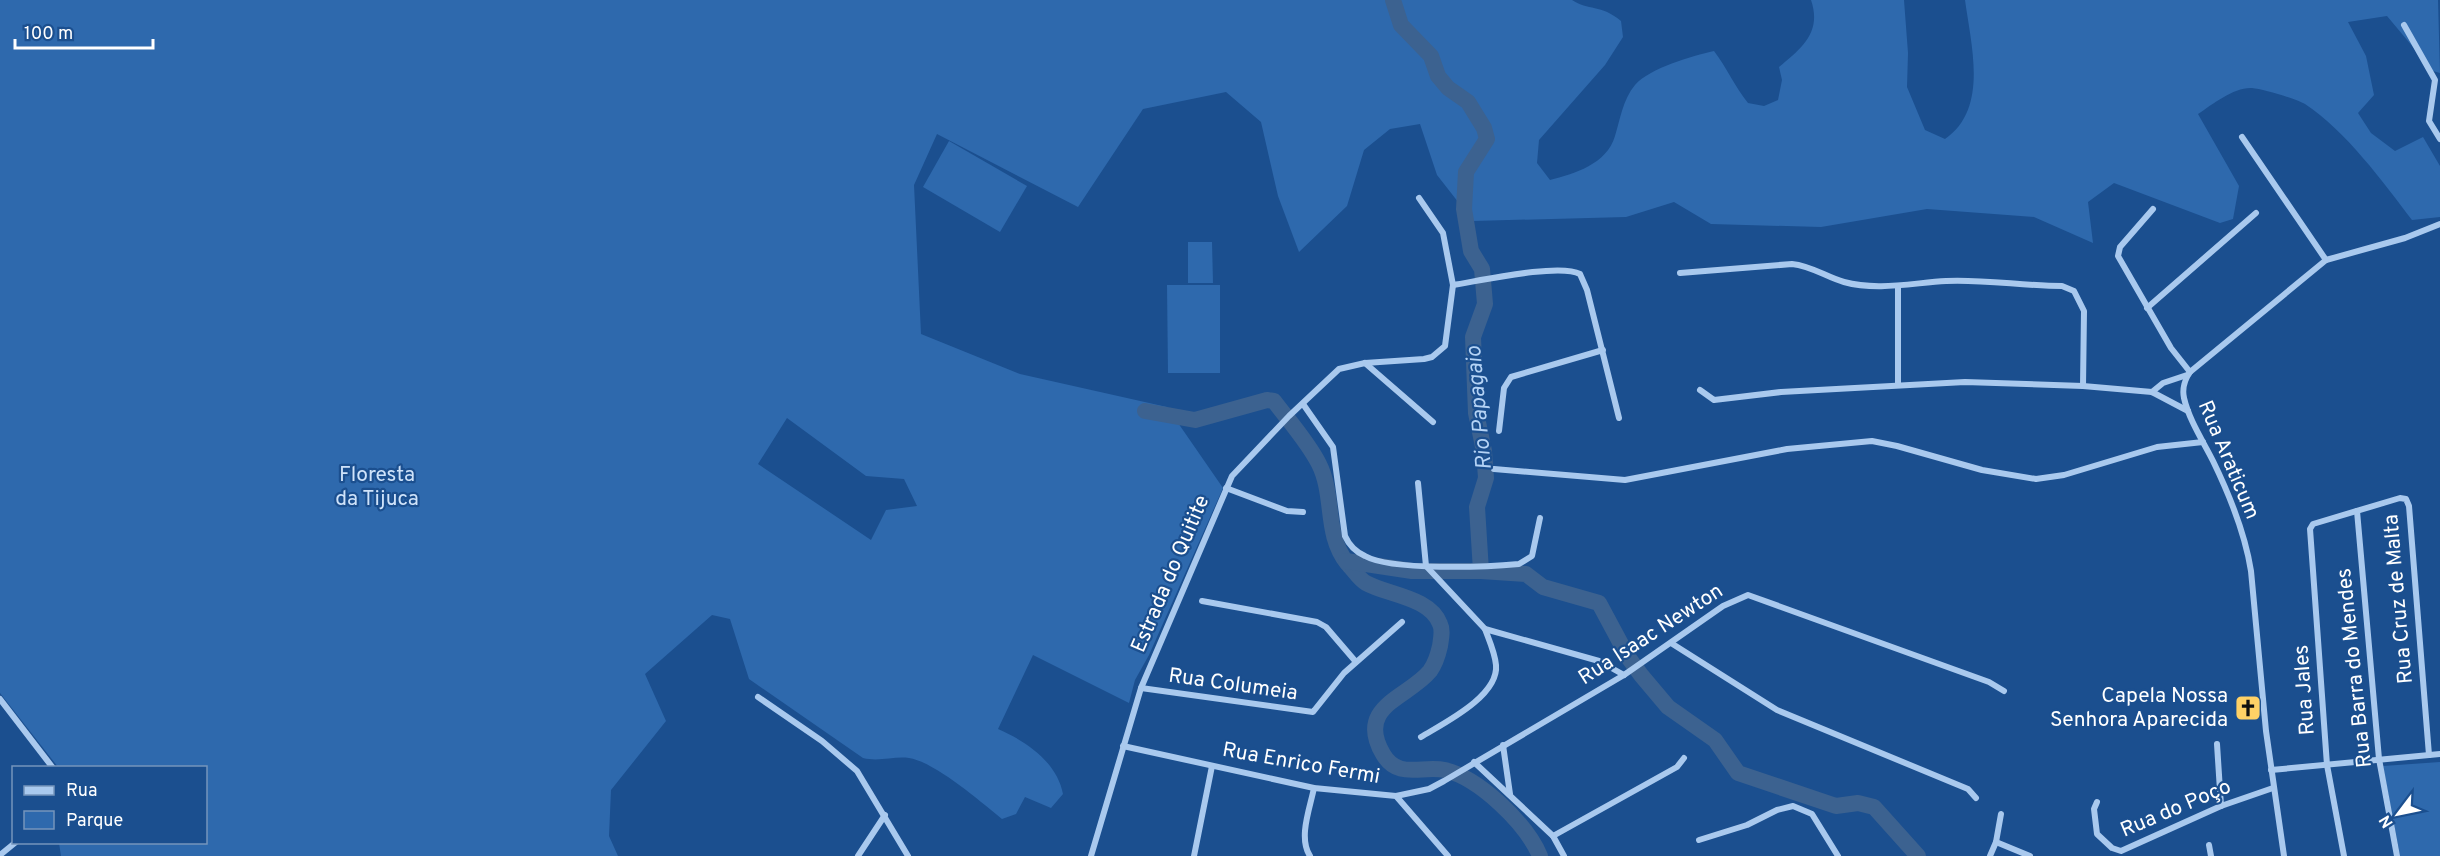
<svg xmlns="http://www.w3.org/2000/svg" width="2440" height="856" font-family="Overpass,sans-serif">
  <rect width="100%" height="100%" fill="#1b4f8f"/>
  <g fill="#2e69ad" fill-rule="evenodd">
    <path d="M0,0H1572C1588,11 1601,4 1621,21L1623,37L1605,65L1539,140L1537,163L1550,180C1574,174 1607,164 1615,136C1620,120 1623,99 1635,85C1650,68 1692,56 1714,51C1727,68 1735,87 1748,103L1764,106L1778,100L1782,80L1779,67C1802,48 1822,32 1811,0H1904L1908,53L1907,87L1925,130L1945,139C1989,109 1971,45 1965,0H2438L2440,73L2433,71L2387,16L2348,22L2366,56L2374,95L2358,113L2371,133L2395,151L2423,137L2440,166V217L2412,220C2384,183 2345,130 2305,104C2297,99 2263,89 2252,88C2234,87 2213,104 2198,114L2239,186L2233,219L2220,223L2114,183L2088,202L2093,243L2034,217L1927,209L1821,227L1711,224L1674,202L1626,217L1473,221L1437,175L1420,124L1390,129L1364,150L1347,206L1299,252L1278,196L1261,122L1226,92L1143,109L1078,207L937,134L914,185L921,334L1020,374L1167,407L1223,488L1149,655L1135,680L1129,703L1033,655L998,729C1026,741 1057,762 1063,794L1051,808L1025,797L1016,814L1002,819C981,802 935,762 909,758C894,756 879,762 863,758L749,679L730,619L712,615L645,674L666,721L611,790L609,836L618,856H61L59,843L206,842V768L58,767L0,693ZM787,418L866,476L904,479L917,506L886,510L871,540L758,464Z"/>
    <path d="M949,141L1027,186L1000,232L923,187Z"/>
    <path d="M1188,242H1212L1213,283H1188Z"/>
    <path d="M1167,285H1220V373H1168Z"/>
    <path d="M2440,762V856H2400L2383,766Z"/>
  </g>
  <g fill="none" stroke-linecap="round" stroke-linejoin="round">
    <g stroke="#3c6290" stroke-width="16">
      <path d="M1393,0L1401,25L1431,56L1438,76L1448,88L1468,102L1484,128L1487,139L1466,172L1464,209L1471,251L1482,269L1485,304L1473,337L1476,413L1484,451L1486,478L1477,507L1481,571"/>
      <path d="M1145,411L1195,420L1267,400L1274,401C1289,421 1308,442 1319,464C1335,496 1324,534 1347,563C1353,569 1359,579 1366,583C1387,595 1430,597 1440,624C1443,630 1441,639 1440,646C1438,655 1435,664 1430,671C1408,698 1355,706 1383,754C1398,780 1422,765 1445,770C1479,778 1526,823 1540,856"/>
      <path d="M1346,561L1412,571H1481L1526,574L1543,587L1599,603L1628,657L1641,675L1668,707L1715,740L1738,773L1836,806L1858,803L1874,807L1918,856"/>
    </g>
    <g stroke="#a9c9ee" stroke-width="6">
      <path d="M2404,25L2435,80L2429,121L2440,139"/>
      <path d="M2242,137L2326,260"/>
      <path d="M2153,209L2120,247L2118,256L2171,348L2190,372"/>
      <path d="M1680,273L1792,264C1812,266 1826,277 1844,282C1877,291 1912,283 1946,281C1982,279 2024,286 2062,286L2074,291L2084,311L2083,386"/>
      <path d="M1453,285C1479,281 1559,263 1580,274L1587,290L1619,418"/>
      <path d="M1898,286V383"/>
      <path d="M2147,308L2256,213"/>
      <path d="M1365,363L1433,422"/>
      <path d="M1700,390L1714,400L1781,392L1965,382L2083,386L2152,392L2188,411"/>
      <path d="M2152,392L2163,383L2187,375"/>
      <path d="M1303,404L1333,447L1345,536C1349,545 1356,552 1365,556C1392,571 1486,567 1519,564L1532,556L1540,518"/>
      <path d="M1499,431L1504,388L1511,377L1603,350"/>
      <path d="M1494,469L1625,480L1787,449L1872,441L1897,446L1982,470L2036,479L2064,475L2157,447L2203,442"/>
      <path d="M1418,483L1426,566"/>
      <path d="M1226,488L1287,511L1303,512"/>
      <path d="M2357,511L2379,759L2397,856"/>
      <path d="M1427,567L1485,629L1599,661L1624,675"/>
      <path d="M1202,601L1317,622L1326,627L1356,662"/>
      <path d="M1671,643L1777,710L1968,789L1976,798"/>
      <path d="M1141,688L1313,712L1344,673L1402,622"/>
      <path d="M758,697L822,741L857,771L908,856"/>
      <path d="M0,699L53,768"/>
      <path d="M1421,737C1444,723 1499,696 1496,665C1495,653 1489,640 1485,629"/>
      <path d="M2217,744L2221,806"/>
      <path d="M1503,745L1510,794"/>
      <path d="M1123,746L1314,788L1396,796L1448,856"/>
      <path d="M1474,762L1553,836L1564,856"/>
      <path d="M2271,770L2440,754"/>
      <path d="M1396,796L1429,789L1444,781L1624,675L1723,606L1748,595L1989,682L2004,691"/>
      <path d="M2097,802L2094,809L2097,834L2112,848L2121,851L2221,806L2273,788"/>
      <path d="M1553,836L1677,767L1684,758"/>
      <path d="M1699,840L1747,825L1777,810L1793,806L1812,814L1838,856"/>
      <path d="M1996,842L2030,856"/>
      <path d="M2209,845L2211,856"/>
      <path d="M0,855L16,842"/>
      <path d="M858,856L885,815"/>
      <path d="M1091,856L1141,688L1232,476L1289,416L1339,369L1365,363L1424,359L1432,357L1445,346L1453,285L1443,233L1419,198"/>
      <path d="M1194,856L1212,766"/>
      <path d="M1310,856C1298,838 1310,808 1314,788"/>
      <path d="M1990,856L1996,842L2001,814"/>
      <path d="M2284,856L2266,731L2251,571C2245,533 2230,496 2213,461C2203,441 2189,420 2184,398C2182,389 2185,379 2190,372L2326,260L2405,238L2440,224"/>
      <path d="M2344,856L2327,765L2310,529L2313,524L2400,498L2406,499L2409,506L2429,755"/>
    </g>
  </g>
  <defs>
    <symbol id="church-square" viewBox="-11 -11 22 22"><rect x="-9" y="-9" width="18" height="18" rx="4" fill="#ffd166" stroke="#1b4f8f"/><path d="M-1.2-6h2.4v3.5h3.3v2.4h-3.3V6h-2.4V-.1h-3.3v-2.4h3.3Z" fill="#111"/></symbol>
  </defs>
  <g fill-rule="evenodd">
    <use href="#church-square" x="2233" y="693" width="30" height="30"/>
  </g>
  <g text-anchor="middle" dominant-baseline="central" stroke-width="4.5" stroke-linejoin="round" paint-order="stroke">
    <g font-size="21" fill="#fff" stroke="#1b4f8f">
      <text transform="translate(2228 460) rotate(67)">Rua Araticum</text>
      <text transform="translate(1171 574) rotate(-67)">Estrada do Quitite</text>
      <text transform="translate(2399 599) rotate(-95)">Rua Cruz de Malta</text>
      <text transform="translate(1651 635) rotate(-33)">Rua Isaac Newton</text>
      <text transform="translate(2355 668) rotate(-96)">Rua Barra do Mendes</text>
      <text transform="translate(1233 685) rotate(8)">Rua Columeia</text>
      <text transform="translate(2305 690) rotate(-94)">Rua Jales</text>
      <text transform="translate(1301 764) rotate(10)">Rua Enrico Fermi</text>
      <text transform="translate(2176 809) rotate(-23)">Rua do Poço</text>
    </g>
    <g font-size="21" fill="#cfe3fa" stroke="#1b4f8f">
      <text x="377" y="475">Floresta<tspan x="377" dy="24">da Tijuca</tspan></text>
    </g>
    <g font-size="21" fill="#fff" stroke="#1b4f8f" text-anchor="end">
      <text x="2228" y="696">Capela Nossa<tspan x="2228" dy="24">Senhora Aparecida</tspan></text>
    </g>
    <g font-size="22" font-style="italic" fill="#b5d3f5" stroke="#1b4f8f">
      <text transform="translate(1480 408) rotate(-95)">Rio Papagaio</text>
    </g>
  </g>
  <rect x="12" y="766" width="195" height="78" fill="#1b4f8f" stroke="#7695bc" stroke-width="1.5"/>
  <rect x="24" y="786" width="30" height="9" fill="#a9c9ee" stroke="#7695bc" stroke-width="1.5"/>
  <text x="66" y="796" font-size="18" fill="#ffffff">Rua</text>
  <rect x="24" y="811" width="30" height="18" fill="#2e69ad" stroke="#7695bc" stroke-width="1.5"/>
  <text x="66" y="826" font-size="18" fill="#ffffff">Parque</text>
  <g transform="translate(2398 814) rotate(238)" stroke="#1b4f8f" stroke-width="4.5" paint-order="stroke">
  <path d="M0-4.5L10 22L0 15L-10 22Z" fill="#ffffff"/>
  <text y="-9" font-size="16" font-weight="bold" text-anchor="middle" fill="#ffffff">N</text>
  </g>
  <path d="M15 39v9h138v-9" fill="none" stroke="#ffffff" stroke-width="3"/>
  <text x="24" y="39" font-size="18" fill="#ffffff" stroke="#1b4f8f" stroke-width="4.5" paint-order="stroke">100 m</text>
</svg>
